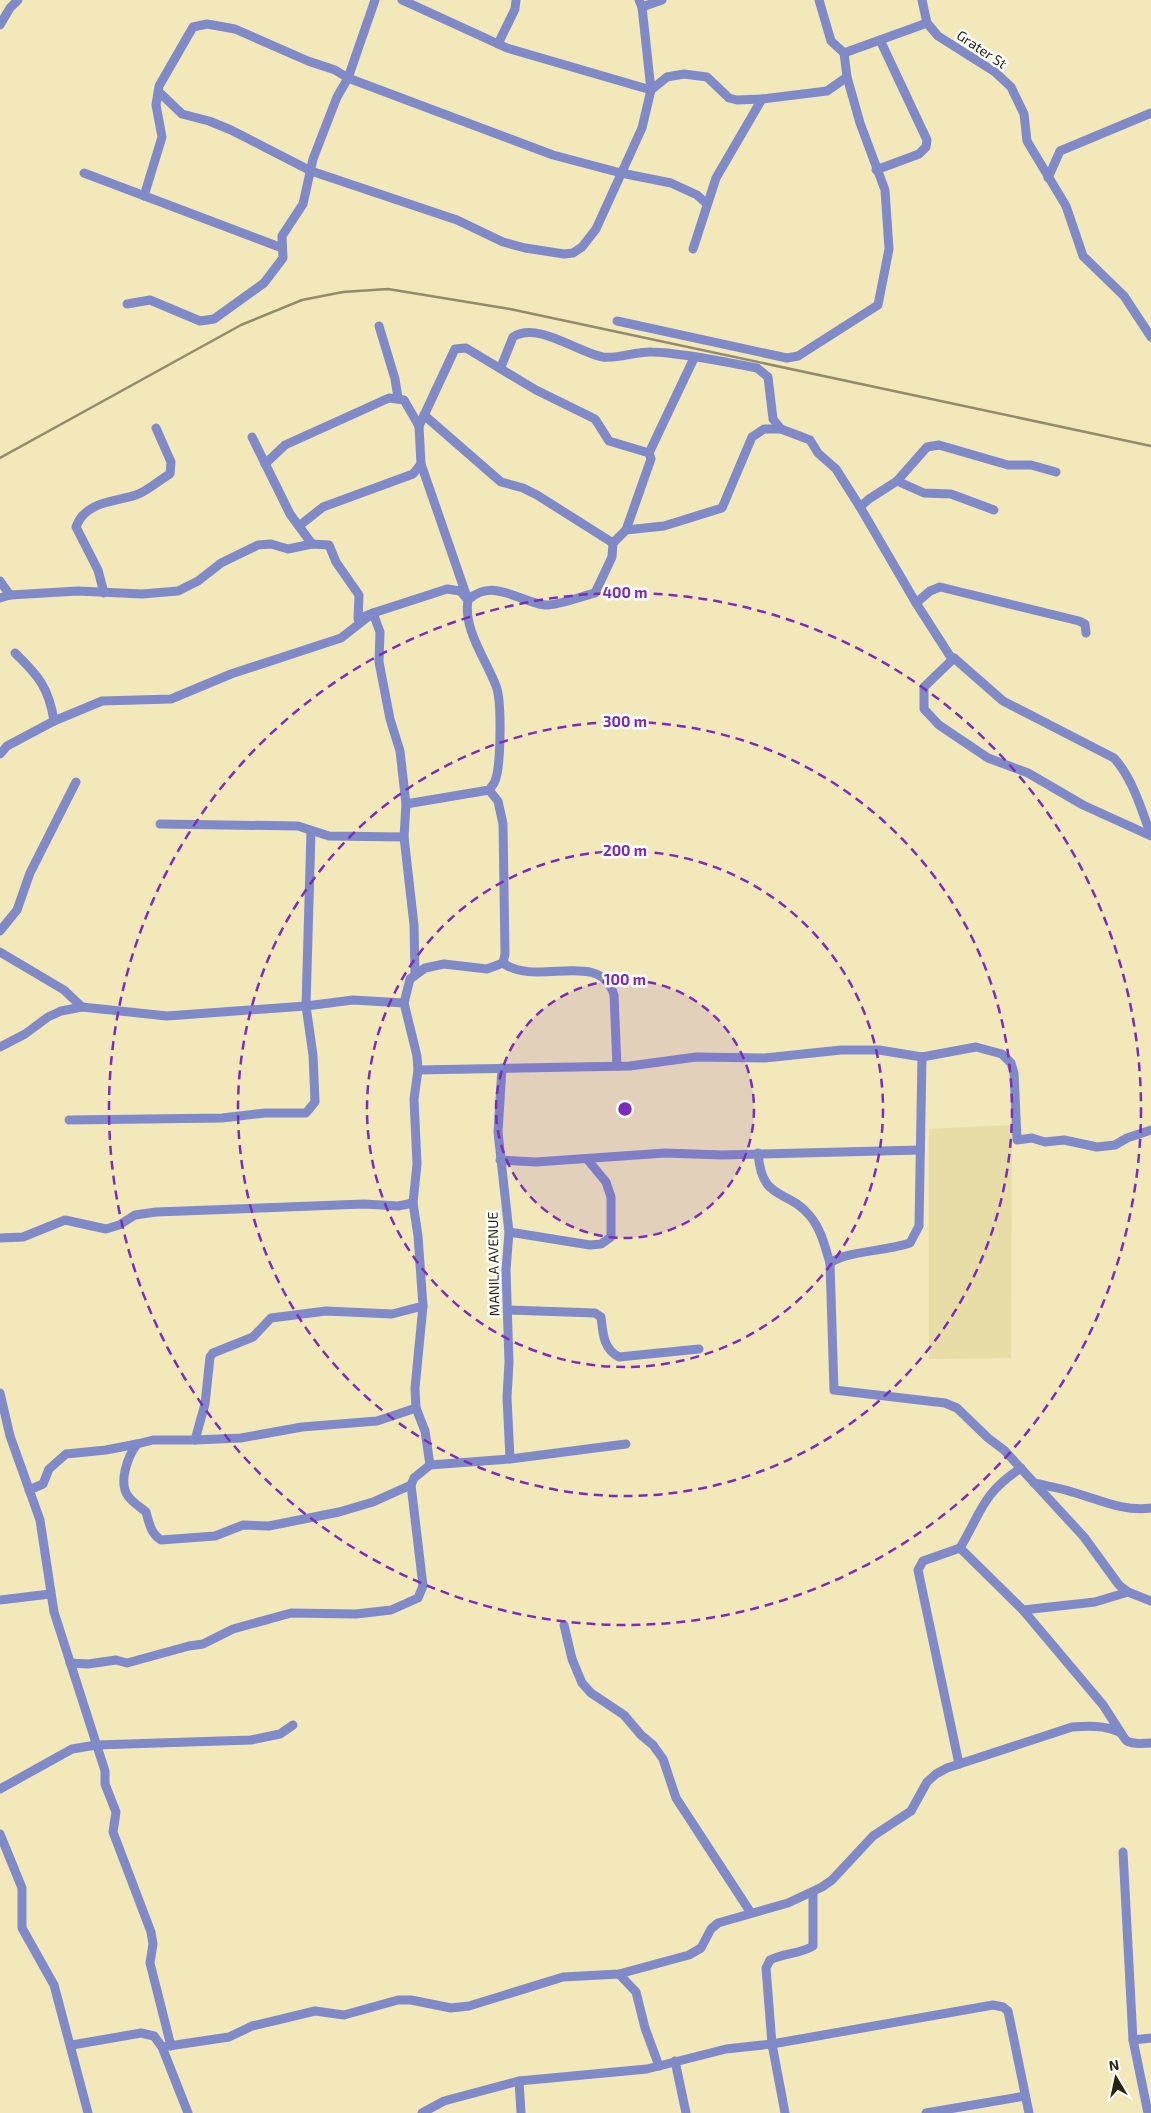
<svg xmlns="http://www.w3.org/2000/svg" width="1151" height="2113" font-family="'Exo 2',sans-serif">
  <rect width="100%" height="100%" fill="#f2e8ba"/>
  <path fill="#e9dda7" d="M1012,1125L1011,1358L929,1359V1129Z"/>
  <g fill="none" stroke-linecap="round" stroke-linejoin="round">
    <g stroke="#808ac9" stroke-width="9">
      <path d="M402,0L507,48L651,90"/>
      <path d="M639,0L642,7L662,0"/>
      <path d="M922,0L927,23L938,36L995,72L1011,87L1024,114L1027,141L1066,206L1083,256L1124,296L1151,337"/>
      <path d="M0,25L10,8L18,0"/>
      <path d="M498,44L515,9L516,0"/>
      <path d="M844,53L927,23"/>
      <path d="M651,90L667,77L684,74L707,77L729,98L737,100L762,99"/>
      <path d="M159,92L182,114L209,121L231,130L311,171L457,220L503,242L525,248L564,254L573,253L582,247L596,229L642,128L651,90L642,7"/>
      <path d="M876,170L919,154L926,147L927,140L880,40"/>
      <path d="M84,173L282,248"/>
      <path d="M1048,178L1060,151L1151,113"/>
      <path d="M144,196L162,137L156,105L159,86L193,27L207,24L235,29L308,61L335,70L348,78L553,155L621,173L671,183L697,195L707,204"/>
      <path d="M693,249L716,178L762,99L827,91L847,77"/>
      <path d="M127,304L150,300L200,321L214,319L264,283L283,258L282,236L303,204L313,159L337,97L348,78L375,0"/>
      <path d="M617,321L787,358L798,356L878,305L889,249L885,190L860,123L847,77L844,53L831,41L819,0"/>
      <path d="M379,326L395,379L398,398"/>
      <path d="M501,367L513,337C538,321 578,353 603,357C619,359 636,351 652,352C685,353 725,362 757,368L768,377L773,419L781,429"/>
      <path d="M424,415L501,482L523,488L537,495L613,543"/>
      <path d="M252,437L290,514L312,544"/>
      <path d="M649,453L694,358"/>
      <path d="M265,464L285,445L389,398L404,400L419,426"/>
      <path d="M1056,472L1031,465H1008L939,445L927,447L897,481L869,499L860,507L916,603L950,656L954,658L924,687V709L939,725L988,758L1028,773L1083,805L1151,836"/>
      <path d="M897,481L924,493L951,494L994,510"/>
      <path d="M299,526L323,507L413,474L421,464L419,426L455,349L466,348L536,390L595,419L609,441L649,453L651,459L626,530L613,543L612,557L595,593C582,596 557,606 545,605C519,602 493,577 468,600C463,630 486,659 496,686C502,700 501,767 495,781C494,784 491,787 489,790L406,804"/>
      <path d="M626,530L664,526L722,508L752,437L764,429H781L810,440L818,453L836,469L860,507"/>
      <path d="M0,581L10,595"/>
      <path d="M104,593L98,570L76,527C85,501 115,502 136,495C148,491 159,480 170,474L171,462L156,428"/>
      <path d="M0,598L10,595L78,591L142,594L178,591L198,581L221,563L258,545L271,544L288,549L312,544L329,545L336,562L359,595L358,619L373,613L380,632L379,662L390,719L400,751L406,804L404,837L414,925L415,974"/>
      <path d="M916,603L930,591L940,587L1079,621L1085,624L1086,633"/>
      <path d="M15,653C38,675 49,688 54,721"/>
      <path d="M954,658L1003,701L1114,758C1133,779 1141,809 1151,835"/>
      <path d="M0,754L7,746L54,721L102,701L171,699L231,674L341,638L373,613L447,589L460,591L468,600L421,464"/>
      <path d="M160,824L298,826L329,836L404,837"/>
      <path d="M0,931L17,910L30,873L76,782"/>
      <path d="M0,952L64,990L82,1007"/>
      <path d="M503,963C537,988 600,948 614,995L617,1066"/>
      <path d="M0,1047L25,1034L48,1017L61,1011L82,1007L167,1016L306,1006L353,1000L404,1003"/>
      <path d="M922,1057L919,1226L910,1243C887,1251 847,1251 830,1263L834,1390L945,1403L957,1408L988,1438L1004,1450L1084,1537L1119,1585L1128,1592L1151,1601"/>
      <path d="M502,1068L498,1132L509,1232L506,1270L509,1362L507,1397L510,1459"/>
      <path d="M418,1070L630,1066L696,1057L765,1058L841,1050H879L922,1057L976,1047L1002,1054L1011,1063L1014,1073L1017,1140L1032,1138L1045,1142L1064,1140L1097,1147L1115,1145L1127,1138L1151,1130"/>
      <path d="M69,1120L222,1118L265,1113H306L315,1102L313,1055L306,1006L311,831"/>
      <path d="M758,1153C762,1203 786,1187 810,1216C821,1229 825,1247 830,1263"/>
      <path d="M500,1160L536,1162L665,1153L722,1155L920,1150"/>
      <path d="M509,1232L590,1245L601,1244L611,1237V1197L606,1182L587,1159"/>
      <path d="M0,1238L23,1237L65,1220L106,1229L119,1225L135,1215L156,1212L364,1204L398,1206L413,1203"/>
      <path d="M509,1310L595,1313L601,1317C603,1333 603,1349 619,1357L699,1349"/>
      <path d="M0,1393L10,1436L40,1520L54,1612L105,1771V1784L116,1812L113,1832L151,1932L153,1944L150,1963L171,2046"/>
      <path d="M195,1440L241,1438L302,1427L377,1421L416,1408"/>
      <path d="M430,1465L425,1431L416,1408L415,1388L423,1306L418,1236L413,1203L417,1164L414,1099L418,1070L417,1056L404,1003L410,979L425,968L444,964L487,969L503,963L505,954L503,824L498,801L489,790"/>
      <path d="M1034,1483C1047,1486 1060,1488 1072,1492C1098,1499 1123,1512 1151,1508"/>
      <path d="M411,1485L373,1502L339,1512L269,1526L243,1525L215,1536L161,1540C151,1534 149,1523 146,1512C140,1507 133,1503 128,1496C118,1482 128,1456 137,1444L153,1440H195L205,1404L210,1357L213,1353L253,1337L271,1318L326,1311L392,1314L423,1306"/>
      <path d="M29,1490L43,1484L49,1469L66,1454L106,1450L137,1444"/>
      <path d="M960,1548L1023,1610L1103,1705L1121,1733"/>
      <path d="M0,1600L50,1594"/>
      <path d="M1023,1610L1095,1602L1128,1592"/>
      <path d="M564,1625L572,1659L582,1683L591,1693L624,1715L641,1735L653,1745L663,1759L676,1798L751,1913"/>
      <path d="M70,1663L88,1664L116,1660L127,1663L189,1646L203,1644L233,1629L291,1613L356,1614L391,1610L418,1598L423,1586L411,1485L414,1478L430,1465L510,1459L626,1444"/>
      <path d="M959,1764L918,1570L923,1561L960,1548C982,1511 982,1494 1021,1468"/>
      <path d="M0,1789L72,1749L96,1745L251,1740L280,1734L293,1725"/>
      <path d="M0,1834L22,1888V1928L54,1985L88,2113"/>
      <path d="M1123,1852L1133,2040L1148,2113"/>
      <path d="M619,1974L636,1992L645,2028L659,2066"/>
      <path d="M1133,2040L1151,2038"/>
      <path d="M72,2045L141,2033L154,2036L162,2047L188,2113"/>
      <path d="M162,2047L229,2037L252,2026L315,2011L344,2015L398,2000H411L451,2008L469,2006L563,1977L619,1974L689,1955L701,1948L711,1929L718,1923L788,1903L822,1887L832,1880L873,1836L911,1811L927,1782L936,1774L947,1768L1072,1727C1087,1726 1105,1725 1119,1732C1123,1734 1124,1739 1127,1741C1134,1745 1143,1743 1151,1743"/>
      <path d="M675,2061L686,2113"/>
      <path d="M519,2081L521,2113"/>
      <path d="M422,2113L444,2101L519,2081L647,2069L726,2049L772,2044L993,2005L1003,2007L1008,2011L1029,2113"/>
      <path d="M785,2113L772,2044L766,1968L770,1960C784,1953 800,1954 813,1946V1892"/>
      <path d="M926,2113L1025,2096"/>
    </g>
    <path stroke="#938c6b" stroke-width="2.5" d="M0,458L241,325L302,300L343,292L388,289L510,309L1151,446"/>
  </g>
  <circle cx="625" cy="1109" r="129" fill="#7b2cbf" fill-opacity=".12"/>
  <g fill="none" stroke="#7b2cbf" stroke-width="2.5" stroke-dasharray="9 6">
    <circle cx="625" cy="1109" r="129"/>
    <circle cx="625" cy="1109" r="258"/>
    <circle cx="625" cy="1109" r="387"/>
    <circle cx="625" cy="1109" r="516"/>
  </g>
  <g text-anchor="middle" dominant-baseline="central" stroke-width="5" stroke-linejoin="round" paint-order="stroke">
    <g font-size="14" fill="#272312" stroke="#fff">
      <text transform="translate(982 49) rotate(34)">Grater St</text>
      <text transform="translate(493 1264) rotate(-91)">MANILA AVENUE</text>
    </g>
  </g>
  <circle cx="625" cy="1109" r="8" fill="#7b2cbf" stroke="#fff" stroke-width="2.5"/>
  <g font-size="15" text-anchor="middle" font-weight="bold" fill="#7b2cbf" stroke="#fff" stroke-width="5" stroke-linejoin="round" paint-order="stroke">
    <text x="625" y="598">400 m</text>
    <text x="625" y="727">300 m</text>
    <text x="625" y="856">200 m</text>
    <text x="625" y="985">100 m</text>
  </g>
  <g transform="translate(1116 2078) rotate(351)" stroke="#ffffff" stroke-width="4" paint-order="stroke">
  <path d="M0-4L9 19L0 12L-9 19Z" fill="#272312"/>
  <text y="-8" font-size="14" font-weight="bold" text-anchor="middle" fill="#272312">N</text>
  </g>
</svg>
